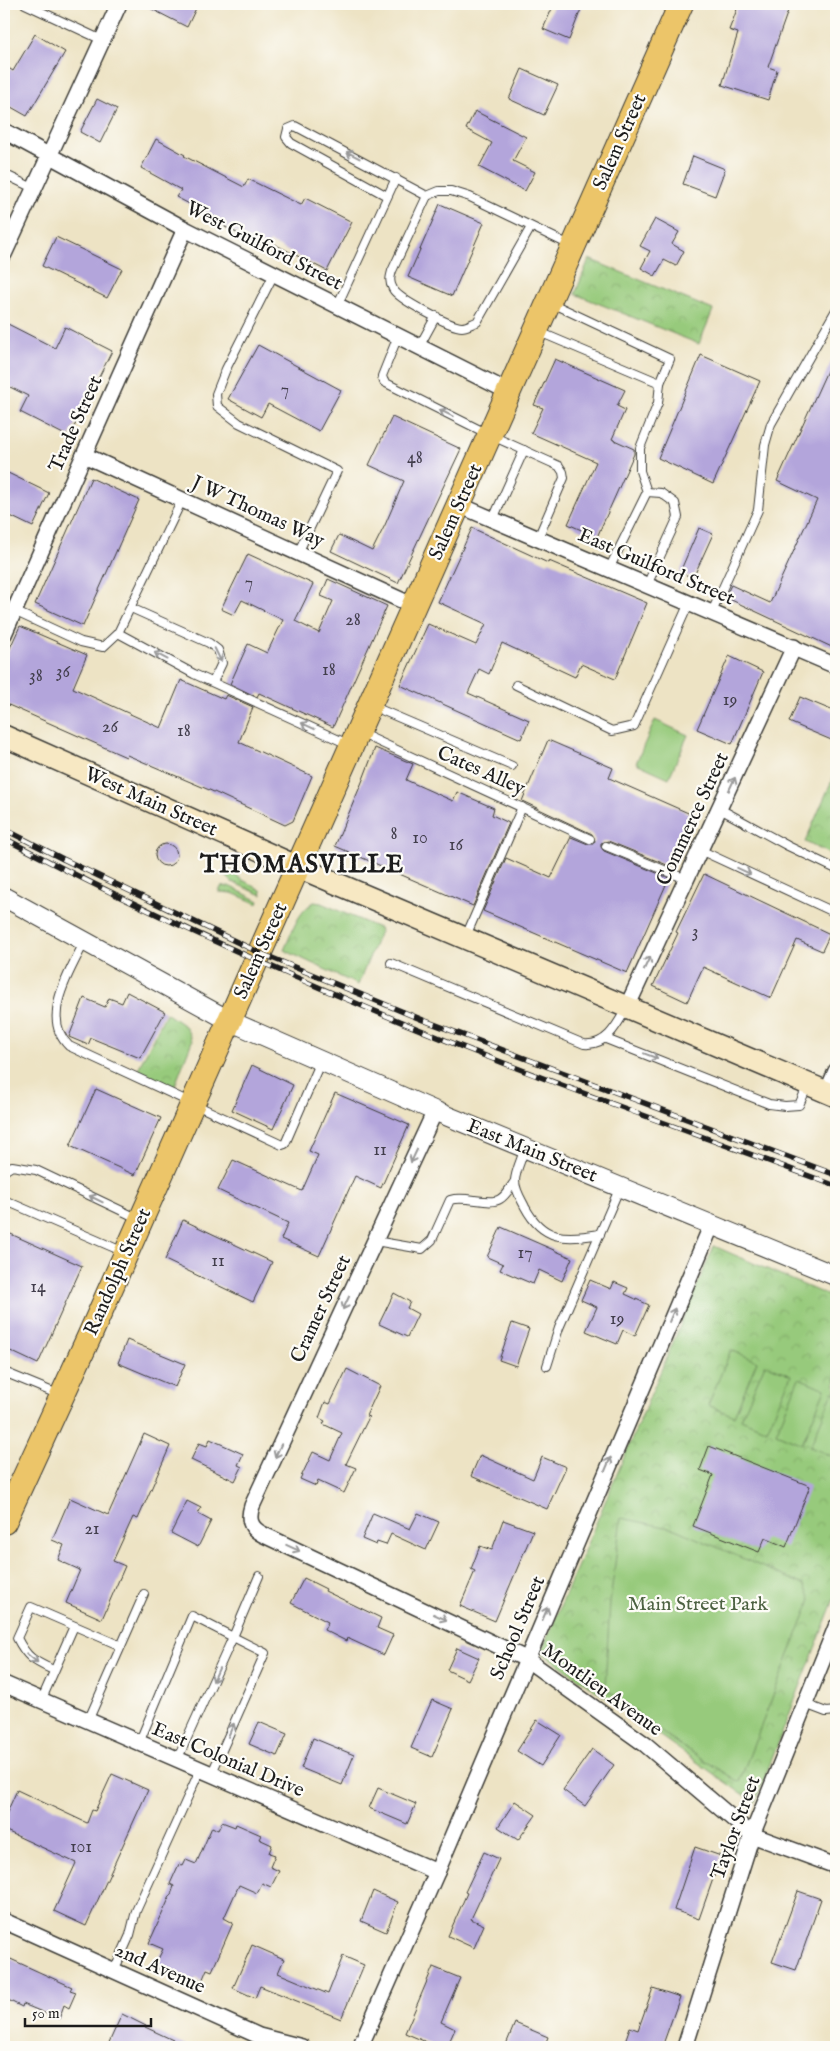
<svg xmlns="http://www.w3.org/2000/svg" width="840" height="2051" font-family="'IM FELL English',serif">
  <defs>
    <pattern id="grass-dots" width="8" height="8" patternUnits="userSpaceOnUse" patternTransform="scale(1.25)"><rect width="8" height="8" fill="#97ca7b"/><path d="M2 2h.1M6 6h.1" fill="none" stroke="#82ad6a" stroke-width="1.8" stroke-linecap="round"/></pattern>
    <pattern id="park-crowns" width="20" height="18" patternUnits="userSpaceOnUse" patternTransform="scale(1.25)"><rect width="20" height="18" fill="#97ca7b"/><path d="M2 6a3 3 0 1 1 6 0M12 15a3 3 0 1 1 6 0" fill="none" stroke="#82ad6a"/></pattern>
  </defs>
  <rect width="100%" height="100%" fill="#fdfcf7"/>
  <filter id="ink" filterUnits="userSpaceOnUse"><feTurbulence type="fractalNoise" baseFrequency=".02" numOctaves="2"/><feDisplacementMap in="SourceGraphic" scale="10" xChannelSelector="R" yChannelSelector="G"/><feConvolveMatrix kernelMatrix="1 2 1 2 8 2 1 2 1" color-interpolation-filters="sRGB"/></filter>
  <filter id="wash" filterUnits="userSpaceOnUse"><feTurbulence type="fractalNoise" baseFrequency=".0096" numOctaves="4" result="noise"/><feDisplacementMap in="SourceGraphic" scale="20" xChannelSelector="R" yChannelSelector="G"/><feGaussianBlur stdDeviation="1.12" result="paint"/><feColorMatrix in="noise" values="0 0 0 0 0 0 0 0 0 0 0 0 0 0 0 0 0 1.4 0 .05"/><feComposite in="paint" operator="in"/></filter>
  <g filter="url(#wash)">
    <rect width="100%" height="100%" fill="#ede3c4"/>
    <g fill="url(#grass-dots)" stroke="#5a734c">
      <path d="M228,869L241,879L261,890L262,895L232,882L225,875Z"/>
      <path d="M229,886L259,901L258,904L232,893L219,892L221,887Z"/>
    </g>
    <g fill="url(#park-crowns)" stroke="#5a734c">
      <path d="M589,259L713,310L699,344L575,294Z"/>
      <path d="M836,771V857L805,842Z"/>
      <path d="M314,902L321,903L381,929L358,985L284,950C292,933 297,912 314,902Z"/>
      <path d="M166,1013L186,1027L192,1041L174,1088L137,1071Z"/>
      <path d="M714,1246L836,1299V1594L755,1803L541,1652Z"/>
    </g>
    <g fill="#97ca7b" stroke="#5a734c">
      <path d="M655,720L688,735L669,778L636,763Z"/>
      <path d="M731,1350L757,1361L734,1416L708,1405Z"/>
      <path d="M765,1364L791,1375L767,1430L741,1419Z"/>
      <path d="M799,1378L825,1389L802,1444L776,1433Z"/>
      <path d="M833,1392L836,1393V1458L810,1447Z"/>
      <path d="M621,1518L675,1529L804,1585L811,1599L739,1782L669,1738L605,1688L610,1602Z"/>
    </g>
    <g id="blocks">
      <g fill="#b3a5db">
        <path d="M142,4H198L187,27Z"/>
        <path d="M554,4H583L569,40L543,29Z"/>
        <path d="M739,4H778L789,8L768,67L777,70L768,100L722,85L738,33L729,30Z"/>
        <path d="M35,34L65,52L27,116L4,103V65L13,71Z"/>
        <path d="M522,69L558,85L544,115L509,99Z"/>
        <path d="M97,99L117,109L100,143L80,132Z"/>
        <path d="M475,111L526,137L513,161L535,172L525,191L479,167L492,143L466,129Z"/>
        <path d="M156,139L185,155L184,156L244,187L248,179L301,205L305,198L352,222L327,271L270,242L267,248L225,227L226,223L176,197L181,190L141,168Z"/>
        <path d="M693,156L725,169L715,196L683,184Z"/>
        <path d="M440,204L484,223L452,296L408,277Z"/>
        <path d="M655,219L679,232L672,244L684,251L676,266L664,260L655,276L641,268L650,251L640,246Z"/>
        <path d="M56,237L122,269L107,298L42,266Z"/>
        <path d="M4,322L55,348L65,327L112,351L69,437L20,412L28,396L4,384Z"/>
        <path d="M258,345L341,390L319,431L268,404L261,417L228,399Z"/>
        <path d="M836,351V649L725,597L731,585L770,603L817,500L777,481Z"/>
        <path d="M701,355L760,381L713,484L658,458Z"/>
        <path d="M555,359L625,390L617,406L625,410L612,439L634,449V454L597,537L568,524L596,462L531,433L543,408L534,405Z"/>
        <path d="M392,417L461,449L398,583L331,551L339,535L372,551L385,525L404,481L369,465Z"/>
        <path d="M4,471L49,493L33,527L4,513Z"/>
        <path d="M91,478L139,500L83,626L35,604Z"/>
        <path d="M472,528L548,563L549,561L647,603L615,679L581,664L575,677L502,643L489,674L479,669L468,693L529,720L521,739L400,685L428,624L476,645L486,624L438,602Z"/>
        <path d="M699,528L713,534L693,578L680,572Z"/>
        <path d="M248,554L313,584L295,621L319,633L333,601L321,596L328,579L387,606L333,727L259,693L257,697L230,684L248,644L267,653L283,620L242,600L234,615L221,609Z"/>
        <path d="M20,626L87,655L73,688L161,728L181,680L224,699L226,695L253,707L239,742L312,776L293,821L285,825L214,792L127,755L126,757L4,703V661Z"/>
        <path d="M729,656L763,672L732,744L697,729Z"/>
        <path d="M800,697L836,712V742L789,722Z"/>
        <path d="M548,740L613,768L609,778L695,816L672,867L608,841L601,843V847L604,851L669,878L627,973L483,911L506,858L551,878L571,837L588,844H593L595,841L592,834L522,801Z"/>
        <path d="M375,748L413,764L406,780L453,801L457,792L494,808L492,815L509,823L473,906L335,846L362,782Z"/>
        <circle cx="166" cy="855" r="11"/>
        <path d="M704,874L830,934L822,951L797,940L771,998L703,967L687,1002L653,986L678,933L676,932Z"/>
        <path d="M127,992L165,1012L140,1058L91,1038L88,1045L69,1037L84,998L105,1007L109,998L122,1003Z"/>
        <path d="M252,1065L293,1085L273,1129L232,1110Z"/>
        <path d="M96,1089L161,1118L135,1175L70,1146Z"/>
        <path d="M335,1093L409,1125L381,1188L355,1176L319,1256L281,1239L288,1223L218,1190L233,1160L302,1191L318,1155L309,1151Z"/>
        <path d="M183,1220L272,1262L253,1302L165,1260Z"/>
        <path d="M501,1227L572,1258L562,1281L539,1270L533,1284L500,1270L503,1264L487,1257Z"/>
        <path d="M4,1231L82,1266L38,1364L4,1348Z"/>
        <path d="M590,1280L611,1289L614,1282L628,1288L625,1294L649,1305L635,1336L623,1330L617,1344L586,1331L597,1307L581,1300Z"/>
        <path d="M394,1293L410,1302L407,1308L418,1314L407,1337L379,1324Z"/>
        <path d="M512,1323L529,1329L516,1366L499,1360Z"/>
        <path d="M127,1340L185,1364L175,1387L118,1363Z"/>
        <path d="M347,1369L380,1386L366,1416L369,1417L346,1464L356,1468L344,1493L318,1481L316,1486L300,1479L313,1452L330,1460L342,1433L323,1424L325,1421L319,1418L325,1402L330,1404Z"/>
        <path d="M144,1434L170,1446L138,1519L133,1517L113,1561L125,1566L102,1619L66,1603L80,1570L58,1560L64,1545L52,1540L70,1498L108,1515Z"/>
        <path d="M210,1439L243,1454L238,1465L242,1467L235,1481L191,1460L199,1443L207,1446Z"/>
        <path d="M709,1446L810,1486L786,1547L765,1538L759,1552L693,1526L713,1475L700,1470Z"/>
        <path d="M480,1455L533,1479L542,1457L566,1467L547,1509L471,1476Z"/>
        <path d="M187,1501L201,1508L198,1514L211,1521L198,1547L171,1533Z"/>
        <path d="M373,1513L410,1529L418,1513L439,1522L426,1550L391,1534L386,1545L377,1542L376,1545L362,1539Z"/>
        <path d="M503,1520L533,1531L495,1621L460,1606L475,1571L471,1569L480,1546L492,1550Z"/>
        <path d="M304,1578L326,1589L325,1591L381,1618L377,1628L393,1635L384,1655L347,1638L346,1641L324,1630L328,1622L291,1603Z"/>
        <path d="M457,1648L479,1658L468,1680L447,1670Z"/>
        <path d="M432,1700L453,1709L432,1757L411,1748Z"/>
        <path d="M537,1720L561,1735L541,1766L517,1751Z"/>
        <path d="M259,1722L287,1734L277,1756L249,1744Z"/>
        <path d="M313,1738L354,1755L342,1785L301,1768Z"/>
        <path d="M592,1749L614,1765L585,1806L563,1790Z"/>
        <path d="M112,1774L148,1790L86,1926L54,1911L76,1863L4,1830V1819L17,1790L87,1823L92,1810L95,1811Z"/>
        <path d="M378,1788L416,1804L407,1824L369,1808Z"/>
        <path d="M515,1801L536,1815L518,1840L498,1827Z"/>
        <path d="M222,1822L235,1827L236,1824L261,1835L259,1839L272,1845L269,1853L275,1855L270,1867L279,1871L271,1887L262,1883L257,1893L239,1885L224,1918L233,1923L212,1971L207,1969L202,1981L196,1978L193,1985L154,1967L163,1949L149,1943L172,1892L174,1886L170,1884L179,1864L183,1866L186,1860L196,1864L212,1827L218,1830Z"/>
        <path d="M695,1847L721,1856L699,1919L674,1910Z"/>
        <path d="M484,1852L499,1859L471,1919L484,1925L474,1948L448,1936L467,1893L465,1892Z"/>
        <path d="M373,1891L398,1902L386,1932L361,1921Z"/>
        <path d="M798,1891L821,1899L796,1970L772,1962Z"/>
        <path d="M252,1945L284,1959L278,1973L328,1994L343,1956L364,1965L341,2019L260,1986L255,1998L233,1988Z"/>
        <path d="M4,1956L72,1987L70,1990L76,1992L69,2008L64,2005L59,2019L23,2004L22,2007L4,1998Z"/>
        <path d="M433,1967L460,1978L441,2022L455,2029L447,2047H438L405,2033Z"/>
        <path d="M653,1988L680,1997L662,2047H623L630,2027L638,2030Z"/>
        <path d="M122,2014L146,2026L145,2027L188,2047H107Z"/>
        <path d="M515,2023L548,2037L544,2047H505Z"/>
      </g>
    </g>
  </g>
  <g filter="url(#ink)">
    <use href="#blocks" fill-opacity="0" stroke="#3b3a35" stroke-width="1"/>
    <g fill="none" stroke-linecap="round" stroke-linejoin="round">
      <defs>
        <g id="service">
          <path d="M25,4L102,40"/>
          <path d="M4,174L33,188"/>
          <path d="M387,196L291,143L286,137L288,129L295,126L427,196L439,191H451L470,197L572,246"/>
          <path d="M427,196L392,271C390,278 389,282 393,289C398,299 451,327 462,327C466,327 473,323 477,322L531,227"/>
          <path d="M274,274L226,369L216,394L217,406L239,423L337,471L298,553"/>
          <path d="M551,303L670,359L660,383L658,403L640,448V471L647,492L609,569"/>
          <path d="M337,306L396,178"/>
          <path d="M537,331L660,383"/>
          <path d="M398,336L382,376L384,382L490,435L559,466L563,472L564,478L538,538"/>
          <path d="M419,347L436,316"/>
          <path d="M647,492L661,493L675,503L678,517L647,585"/>
          <path d="M493,519L524,450"/>
          <path d="M131,608L209,643L218,650L222,663L213,682"/>
          <path d="M14,611L81,642L103,647L118,633L182,500"/>
          <path d="M712,612L758,510L765,445L771,424L836,310"/>
          <path d="M118,633L194,674L350,745"/>
          <path d="M516,685L612,731L634,726L689,603"/>
          <path d="M372,706L512,766"/>
          <path d="M360,733L590,839"/>
          <path d="M720,809L788,846L836,869"/>
          <path d="M606,846L686,879"/>
          <path d="M700,850L836,913"/>
          <path d="M466,936L522,807"/>
          <path d="M85,941C71,969 39,1018 69,1046L282,1145L285,1144L321,1061"/>
          <path d="M391,963L584,1044C606,1046 616,1027 626,1009"/>
          <path d="M606,1039L769,1104L785,1106L799,1105L808,1085"/>
          <path d="M525,1148C522,1158 515,1172 515,1181C515,1190 521,1199 525,1207C543,1241 565,1240 600,1234"/>
          <path d="M4,1171L12,1166L36,1170L139,1219"/>
          <path d="M4,1200L124,1252"/>
          <path d="M375,1241L422,1249L432,1240L450,1200C466,1195 490,1206 500,1199C506,1196 511,1186 515,1181"/>
          <path d="M547,1366L559,1328L620,1187"/>
          <path d="M4,1372L60,1395"/>
          <path d="M53,1670C34,1661 27,1658 17,1638L31,1607L121,1646"/>
          <path d="M41,1701L74,1626"/>
          <path d="M805,1704L826,1712L836,1711"/>
          <path d="M88,1721L144,1594"/>
          <path d="M139,1743L192,1616L233,1637L259,1576"/>
          <path d="M177,1760L233,1637L265,1653L211,1775"/>
          <path d="M114,1971L130,1935L136,1911L200,1770"/>
        </g>
        <g id="minor">
          <path d="M4,131L185,229L509,392"/>
          <path d="M4,254L119,4"/>
          <path d="M84,455L414,606"/>
          <path d="M459,505L836,666"/>
          <path d="M4,634L185,229"/>
          <path d="M627,1007L794,647"/>
          <path d="M827,1092L836,1071"/>
          <path d="M435,1111L252,1506C248,1518 249,1527 262,1534L526,1659L646,1745L752,1835L836,1866"/>
          <path d="M4,1684L437,1872"/>
          <path d="M4,1921L259,2036L302,2047"/>
          <path d="M360,2047L437,1872L712,1224"/>
          <path d="M685,2047L752,1835L836,1627"/>
        </g>
        <path id="tertiary" d="M4,897L230,1021L435,1111L836,1276"/>
        <path id="secondary" d="M4,736L298,867L836,1096"/>
        <path id="primary" d="M4,1522L89,1337L681,4"/>
      </defs>
      <use href="#service" stroke="#3b3a35" stroke-width="10"/>
      <use href="#minor" stroke="#3b3a35" stroke-width="18"/>
      <use href="#tertiary" stroke="#3b3a35" stroke-width="21"/>
      <use href="#secondary" stroke="#3b3a35" stroke-width="24"/>
      <use href="#primary" stroke="#3b3a35" stroke-width="26"/>
      <use href="#service" stroke="#fff" stroke-width="8"/>
      <use href="#minor" stroke="#fff" stroke-width="15"/>
      <use href="#tertiary" stroke="#fff" stroke-width="19"/>
      <use href="#secondary" stroke="#f7e8c3" stroke-width="21"/>
      <use href="#primary" stroke="#ecc569" stroke-width="24"/>
      <defs>
        <g id="rail">
          <path d="M4,829L63,859L260,953L423,1020L836,1175"/>
          <path d="M4,838C147,914 295,979 445,1040C574,1092 706,1137 836,1186"/>
        </g>
      </defs>
      <use href="#rail" stroke="#1c1c1c" stroke-width="5.5"/>
      <use href="#rail" stroke="#fdfcf7" stroke-width="4" stroke-dasharray="11" stroke-linecap="butt"/>
    </g>
    <defs><path id="oneway-shaft" d="M-6 0H5M1.5-3L5.5 0L1.5 3" fill="none" stroke-width="1.6" stroke-linecap="round" stroke-linejoin="round" transform="scale(1.25)"/></defs>
    <g stroke="#999">
      <use href="#oneway-shaft" transform="translate(353 155) rotate(-153)"/>
      <use href="#oneway-shaft" transform="translate(446 413) rotate(-154)"/>
      <use href="#oneway-shaft" transform="translate(218 655) rotate(64)"/>
      <use href="#oneway-shaft" transform="translate(161 656) rotate(-152)"/>
      <use href="#oneway-shaft" transform="translate(308 726) rotate(-155)"/>
      <use href="#oneway-shaft" transform="translate(732 784) rotate(-65)"/>
      <use href="#oneway-shaft" transform="translate(744 871) rotate(25)"/>
      <use href="#oneway-shaft" transform="translate(647 963) rotate(-65)"/>
      <use href="#oneway-shaft" transform="translate(651 1056) rotate(21)"/>
      <use href="#oneway-shaft" transform="translate(414 1156) rotate(115)"/>
      <use href="#oneway-shaft" transform="translate(96 1199) rotate(-154)"/>
      <use href="#oneway-shaft" transform="translate(346 1303) rotate(115)"/>
      <use href="#oneway-shaft" transform="translate(672 1315) rotate(-67)"/>
      <use href="#oneway-shaft" transform="translate(278 1451) rotate(115)"/>
      <use href="#oneway-shaft" transform="translate(608 1464) rotate(-67)"/>
      <use href="#oneway-shaft" transform="translate(293 1548) rotate(25)"/>
      <use href="#oneway-shaft" transform="translate(545 1614) rotate(-67)"/>
      <use href="#oneway-shaft" transform="translate(440 1617) rotate(25)"/>
      <use href="#oneway-shaft" transform="translate(32 1658) rotate(39)"/>
      <use href="#oneway-shaft" transform="translate(216 1675) rotate(114)"/>
      <use href="#oneway-shaft" transform="translate(231 1730) rotate(-66)"/>
    </g>
  </g>
  <g text-anchor="middle" dominant-baseline="central" stroke-width="4.5" stroke-linejoin="round" paint-order="stroke">
    <g font-size="18" fill="#423e4c">
      <text x="285" y="390">7</text>
      <text x="415" y="458">48</text>
      <text x="249" y="583">7</text>
      <text x="353" y="620">28</text>
      <text x="329" y="670">18</text>
      <text x="63" y="672">36</text>
      <text x="36" y="676">38</text>
      <text x="730" y="700">19</text>
      <text x="110" y="727">26</text>
      <text x="184" y="731">18</text>
      <text x="394" y="834">8</text>
      <text x="420" y="838">10</text>
      <text x="456" y="845">16</text>
      <text x="695" y="932">3</text>
      <text x="380" y="1150">11</text>
      <text x="525" y="1253">17</text>
      <text x="218" y="1261">11</text>
      <text x="38" y="1287">14</text>
      <text x="617" y="1319">19</text>
      <text x="92" y="1529">21</text>
      <text x="81" y="1847">101</text>
    </g>
    <g font-size="20" fill="#1c1c1c" stroke="#fdfcf7">
      <text transform="translate(620 142) rotate(-66)">Salem Street</text>
      <text transform="translate(264 246) rotate(27)">West Guilford Street</text>
      <text transform="translate(76 424) rotate(-66)">Trade Street</text>
      <text transform="translate(258 512) rotate(25)">J W Thomas Way</text>
      <text transform="translate(456 512) rotate(-66)">Salem Street</text>
      <text transform="translate(656 567) rotate(23)">East Guilford Street</text>
      <text transform="translate(481 771) rotate(24)">Cates Alley</text>
      <text transform="translate(151 802) rotate(24)">West Main Street</text>
      <text transform="translate(693 819) rotate(-65)">Commerce Street</text>
      <text transform="translate(261 951) rotate(-66)">Salem Street</text>
      <text transform="translate(532 1151) rotate(22)">East Main Street</text>
      <text transform="translate(118 1272) rotate(-66)">Randolph Street</text>
      <text transform="translate(321 1309) rotate(-65)">Cramer Street</text>
      <text transform="translate(518 1628) rotate(-67)">School Street</text>
      <text transform="translate(602 1690) rotate(36)">Montlieu Avenue</text>
      <text transform="translate(228 1760) rotate(23)">East Colonial Drive</text>
      <text transform="translate(736 1828) rotate(-70)">Taylor Street</text>
      <text transform="translate(160 1969) rotate(24)">2nd Avenue</text>
    </g>
    <g font-size="20" fill="#4d6242" stroke="#fdfcf7">
      <text x="698" y="1604">Main Street Park</text>
    </g>
    <g font-size="25" font-weight="bold" letter-spacing="1" fill="#1c1c1c" stroke="#fdfcf7">
      <text x="302" y="865">THOMASVILLE</text>
    </g>
  </g>
  <rect width="840" height="2051" fill="none" stroke="#fdfcf7" stroke-width="20"/>
  <path d="M25 2018v8h126v-8" fill="none" stroke="#1c1c1c" stroke-width="2.5"/>
  <text x="32" y="2018" font-size="15" fill="#1c1c1c" stroke="#fdfcf7" stroke-width="4" paint-order="stroke">50 m</text>
</svg>
